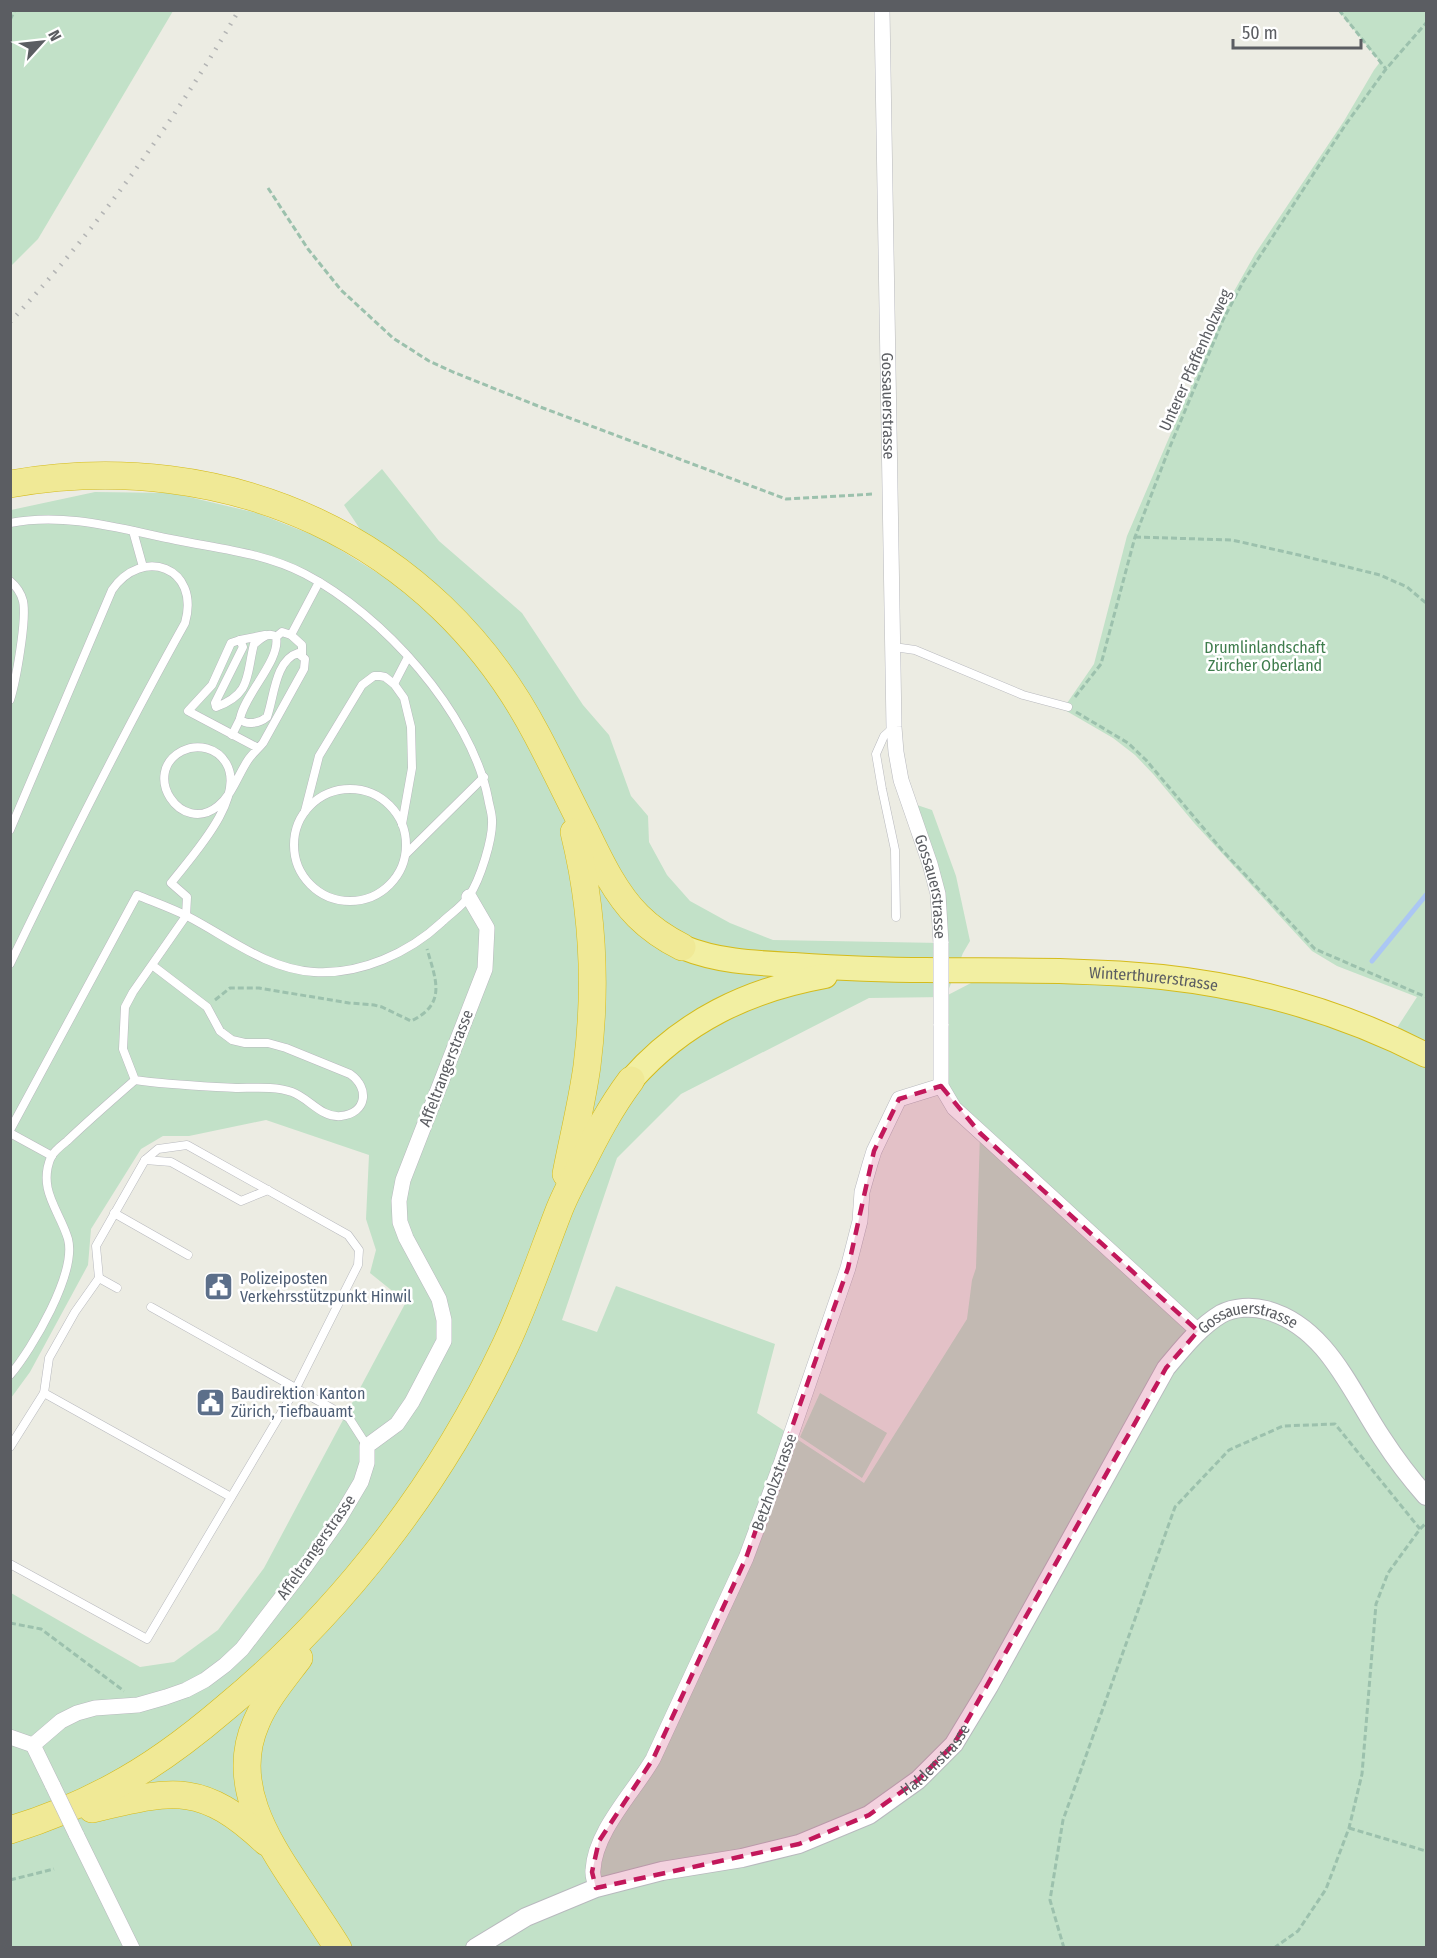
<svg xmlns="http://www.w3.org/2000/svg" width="1437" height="1958" font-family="'Fira Sans Condensed',sans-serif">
  <rect width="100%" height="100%" fill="#ecece3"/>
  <g fill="#c2e1c8" fill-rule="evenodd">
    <path d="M11,10L173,11L38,239L11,266Z"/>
    <path d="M1339,11H1426V1947H11V1593L140,1667L174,1662L218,1630L264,1568L406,1302L370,1273L376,1250L366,1219L369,1155L266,1120L189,1136H163L141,1149L91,1229L88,1265L30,1372L11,1398V510L95,492L172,493L257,513L323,539L397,585L344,505L382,469L439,541L522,613L583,705L609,735L631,796L648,816L649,842L667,875L690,901L730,923L773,940L941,943L938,894L908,802L932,810L956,876L970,941L963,953L946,996L971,983L1111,973L1161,977L1391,1037L1417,997L1337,966L1312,951L1195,824L1154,775L1135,755L1113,738L1063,709L1094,664L1127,536L1224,309L1255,254L1344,121L1374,70L1380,62ZM946,997L941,1086L980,1133L976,1268L972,1280L967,1319L864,1483L757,1413L775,1344L616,1286L597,1332L562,1320L617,1158L681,1094L869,998Z"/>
    <path d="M820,1393L887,1433L862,1478L800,1437Z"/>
  </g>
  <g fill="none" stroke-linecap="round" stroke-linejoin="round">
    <path stroke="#abc7f4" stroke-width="5" d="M1372,961L1426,895"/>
    <defs>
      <g id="service">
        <path d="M10,523C66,512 121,529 176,540C221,549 264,553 305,574C382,614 471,712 488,798C489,805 492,813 492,820C493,839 480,880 469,896C463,906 450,914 442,922C409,953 360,975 314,972C266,969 228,937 187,916C171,908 154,902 137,895L10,1130"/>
        <path d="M133,531L143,567"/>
        <path d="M10,581C16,586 21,593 23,601C27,619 16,681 10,700"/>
        <path d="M291,635L319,582"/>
        <path d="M276,637L282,632L291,635L302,645V656"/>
        <path d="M240,640L265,635"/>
        <path d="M894,647L915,650L1023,695L1068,707"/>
        <path d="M394,684L408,657"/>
        <path d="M893,728L884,736L876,754L882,789L895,850L896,917"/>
        <path d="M232,735L240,719"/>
        <circle cx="350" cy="845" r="56"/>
        <path d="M305,811L319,756L362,685L374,676H380L385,677L394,684L404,698L411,727L412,768L402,824"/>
        <path d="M10,830L112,590C142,546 201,567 185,623C123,734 66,848 10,964"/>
        <path d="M406,854L484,777"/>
        <path d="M152,965L207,1007L220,1031L232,1040L245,1043H268L286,1048L350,1074C370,1088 367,1113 341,1116C321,1118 309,1098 292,1092C275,1086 254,1088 236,1088C202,1086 169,1085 135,1080L123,1049L125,1007L133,992L186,916L187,897L171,883C191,857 247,798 226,763C217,748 198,743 182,751C140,773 181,836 218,806C232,795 238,775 248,760C252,754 258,749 263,743L304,669L305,659L298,653C275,660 274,698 267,717C260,723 247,726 240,719C244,695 281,660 276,637C268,631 261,639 254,644C246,675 252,694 216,707L215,703L243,647L240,640L231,643L212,685L188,711L258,748"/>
        <path d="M10,1133L52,1156"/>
        <path d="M145,1160L171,1162L241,1201L268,1190"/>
        <path d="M114,1213L188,1255"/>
        <path d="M99,1278L117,1288"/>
        <path d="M151,1307L349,1418L367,1446"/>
        <path d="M10,1375C32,1349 77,1273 68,1239C60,1211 37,1190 51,1157C54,1151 62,1145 67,1141C89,1120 112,1100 135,1080"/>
        <path d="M44,1393L231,1497"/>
        <path d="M10,1447L44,1393L49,1358L75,1312L99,1278L96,1246L145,1160L158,1149L187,1145L348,1235L359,1250L358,1265L296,1388L147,1639L10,1564"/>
      </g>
      <g id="minor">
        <path id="s1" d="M882,10L894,727L896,752L901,780L930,864L938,894L941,943"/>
        <path d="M941,1024V1086L954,1108L1198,1331"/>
        <path d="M10,1737L33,1745L53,1786"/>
        <path d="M33,1745L61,1721L77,1713L95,1708L138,1705L166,1697L186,1690L205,1680L225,1665L242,1649L305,1567L339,1519L361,1482L367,1463V1446L397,1424L412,1402L444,1341V1320L439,1299L406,1238L400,1222L399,1201L403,1180L485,969L487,928L469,897"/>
        <path d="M76,1834L132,1948"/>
        <path d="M596,1888C595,1882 592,1876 593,1870C595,1831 634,1792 653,1759L746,1558L782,1461L848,1268L860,1221L862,1192L870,1164L874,1151L899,1099L941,1086"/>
      </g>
      <g id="tertiary">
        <path id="s2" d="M475,1948L526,1917L596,1888L662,1871L742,1858L799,1844L869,1815L918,1780L954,1744L989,1686L1166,1368C1183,1348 1198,1328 1221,1314C1234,1307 1252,1306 1266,1310C1326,1326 1350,1390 1382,1438C1395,1458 1410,1478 1426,1496"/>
      </g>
      <g id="trunk">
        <path id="s3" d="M682,947C719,962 755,963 794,965C838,968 881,970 926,970C1004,971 1083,969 1162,977C1254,987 1344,1013 1426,1055"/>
        <path d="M631,1080C683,1021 748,990 825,976"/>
      </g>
      <g id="motorway">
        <path d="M10,484C226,446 434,538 537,735C554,767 569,799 586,832C600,861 615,893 638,916C651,929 666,939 682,947"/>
        <path d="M566,1174C573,1138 582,1102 587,1066C597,987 593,909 574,832"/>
        <path d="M299,1658C284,1678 266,1699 256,1723C230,1782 265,1838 298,1887C311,1907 325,1927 338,1948"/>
        <path d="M92,1809C173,1790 201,1781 266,1842"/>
        <path d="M10,1830C46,1819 80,1805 113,1787C153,1766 190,1738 224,1709C343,1611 440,1484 506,1344C526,1301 541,1257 558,1213C564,1197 572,1182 580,1167C595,1137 610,1108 631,1080"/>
      </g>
    </defs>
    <use href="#service" stroke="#b8b9be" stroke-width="9"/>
    <use href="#minor" stroke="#b8b9be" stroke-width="16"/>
    <use href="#tertiary" stroke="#b8b9be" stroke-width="20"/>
    <use href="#trunk" stroke="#d4bb1b" stroke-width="26"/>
    <use href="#motorway" stroke="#d4bb1b" stroke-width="28"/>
    <g stroke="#9cc1ad" stroke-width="3" stroke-dasharray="6 3" stroke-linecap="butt">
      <path d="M1339,10L1386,69"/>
      <path d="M10,20L15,10"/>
      <path d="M268,188L308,249L341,290L393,338L429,361L453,372L543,408L786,499L874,494"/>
      <path d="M1135,537L1232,540L1299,555L1380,575L1407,587L1426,603"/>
      <path d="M1075,697L1101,664L1135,537L1169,449L1223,320L1243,282L1346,124L1386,69L1426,23"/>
      <path d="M1076,712L1128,743L1146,760L1222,850L1315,949L1426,997"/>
      <path d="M215,1000L230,988H259L349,1003L374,1005L382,1007L411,1021C447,1004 436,980 427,949"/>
      <path d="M10,1623L41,1629L124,1691"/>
      <path d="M1349,1828L1426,1851"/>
      <path d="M10,1880L54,1869"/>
      <path d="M1064,1948L1050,1900L1063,1820L1175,1507L1229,1450L1283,1426L1335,1424L1420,1529"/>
      <path d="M1274,1948L1298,1931L1326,1889L1349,1828L1362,1774L1376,1604L1388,1573L1420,1529L1426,1523"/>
    </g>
    <use href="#service" stroke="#fff" stroke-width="8"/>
    <use href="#minor" stroke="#fff" stroke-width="15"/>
    <use href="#tertiary" stroke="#fff" stroke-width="18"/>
    <use href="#trunk" stroke="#f2efa2" stroke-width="24"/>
    <use href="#motorway" stroke="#f0e996" stroke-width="27"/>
    <path stroke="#b3b4b4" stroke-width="4.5" stroke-dasharray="1.5 8" stroke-linecap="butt" d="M10,322C99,227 173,123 239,10"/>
    <defs>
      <g id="minor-bridge">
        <path d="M941,1024V943"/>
        <path d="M53,1786L76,1834"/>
      </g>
    </defs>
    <use href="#minor-bridge" stroke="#b8b9be" stroke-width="16" stroke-linecap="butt"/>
    <use href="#minor-bridge" stroke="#fff" stroke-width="15"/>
  </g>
  <path fill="#c2185b" fill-opacity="0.2" stroke="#c2185b" stroke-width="4.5" stroke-dasharray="12 8" stroke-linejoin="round" d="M941,1086L980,1133L1198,1331L1166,1368L954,1744L918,1780L869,1815L799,1844L596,1888L592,1872L599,1841L653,1759L746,1558L848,1268L874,1151L899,1099Z"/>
  <defs>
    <symbol id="civic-square" viewBox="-11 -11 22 22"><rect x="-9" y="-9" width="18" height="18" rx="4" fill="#5c6f8a" stroke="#fff"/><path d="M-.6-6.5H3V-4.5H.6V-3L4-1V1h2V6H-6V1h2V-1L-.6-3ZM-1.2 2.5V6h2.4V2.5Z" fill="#fff"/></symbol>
  </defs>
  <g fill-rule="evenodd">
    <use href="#civic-square" x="202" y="1270" width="33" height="33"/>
    <use href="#civic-square" x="194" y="1386" width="33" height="33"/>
  </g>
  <g text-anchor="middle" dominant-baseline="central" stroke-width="5" stroke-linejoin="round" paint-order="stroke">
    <g font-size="16" fill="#5b5d62" stroke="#fff">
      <text transform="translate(1195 360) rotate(-66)">Unterer Pfaffenholzweg</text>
      <text stroke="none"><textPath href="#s1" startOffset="396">Gossauerstrasse</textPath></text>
      <text stroke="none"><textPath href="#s1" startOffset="882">Gossauerstrasse</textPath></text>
      <text stroke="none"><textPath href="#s3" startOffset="474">Winterthurerstrasse</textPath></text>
      <text transform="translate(446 1068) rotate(-69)">Affeltrangerstrasse</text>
      <text stroke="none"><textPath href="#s2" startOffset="1066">Gossauerstrasse</textPath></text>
      <text transform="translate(774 1482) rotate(-70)">Betzholzstrasse</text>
      <text transform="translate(316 1547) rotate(-55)">Affeltrangerstrasse</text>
      <text stroke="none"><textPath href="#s2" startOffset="506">Haldenstrasse</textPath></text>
    </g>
    <g font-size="16" fill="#3f7d4d" stroke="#fff">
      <text x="1265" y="647">Drumlinlandschaft<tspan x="1265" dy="18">Zürcher Oberland</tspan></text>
    </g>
    <g font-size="16" fill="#4e5e75" stroke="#fff" text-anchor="start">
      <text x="240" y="1278">Polizeiposten<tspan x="240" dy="18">Verkehrsstützpunkt Hinwil</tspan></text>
      <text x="231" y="1393">Baudirektion Kanton<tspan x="231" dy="18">Zürich, Tiefbauamt</tspan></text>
    </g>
  </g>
  <rect width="1437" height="1958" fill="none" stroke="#5b5d62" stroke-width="24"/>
  <g transform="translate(42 42) rotate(63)" stroke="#ffffff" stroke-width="4.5" paint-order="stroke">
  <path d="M0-4.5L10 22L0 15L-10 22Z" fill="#5b5d62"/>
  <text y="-9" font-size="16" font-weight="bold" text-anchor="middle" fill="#5b5d62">N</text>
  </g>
  <path d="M1233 39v9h128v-9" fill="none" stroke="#5b5d62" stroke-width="3"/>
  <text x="1242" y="39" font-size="18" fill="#5b5d62" stroke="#ffffff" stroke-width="4.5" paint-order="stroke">50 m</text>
</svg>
